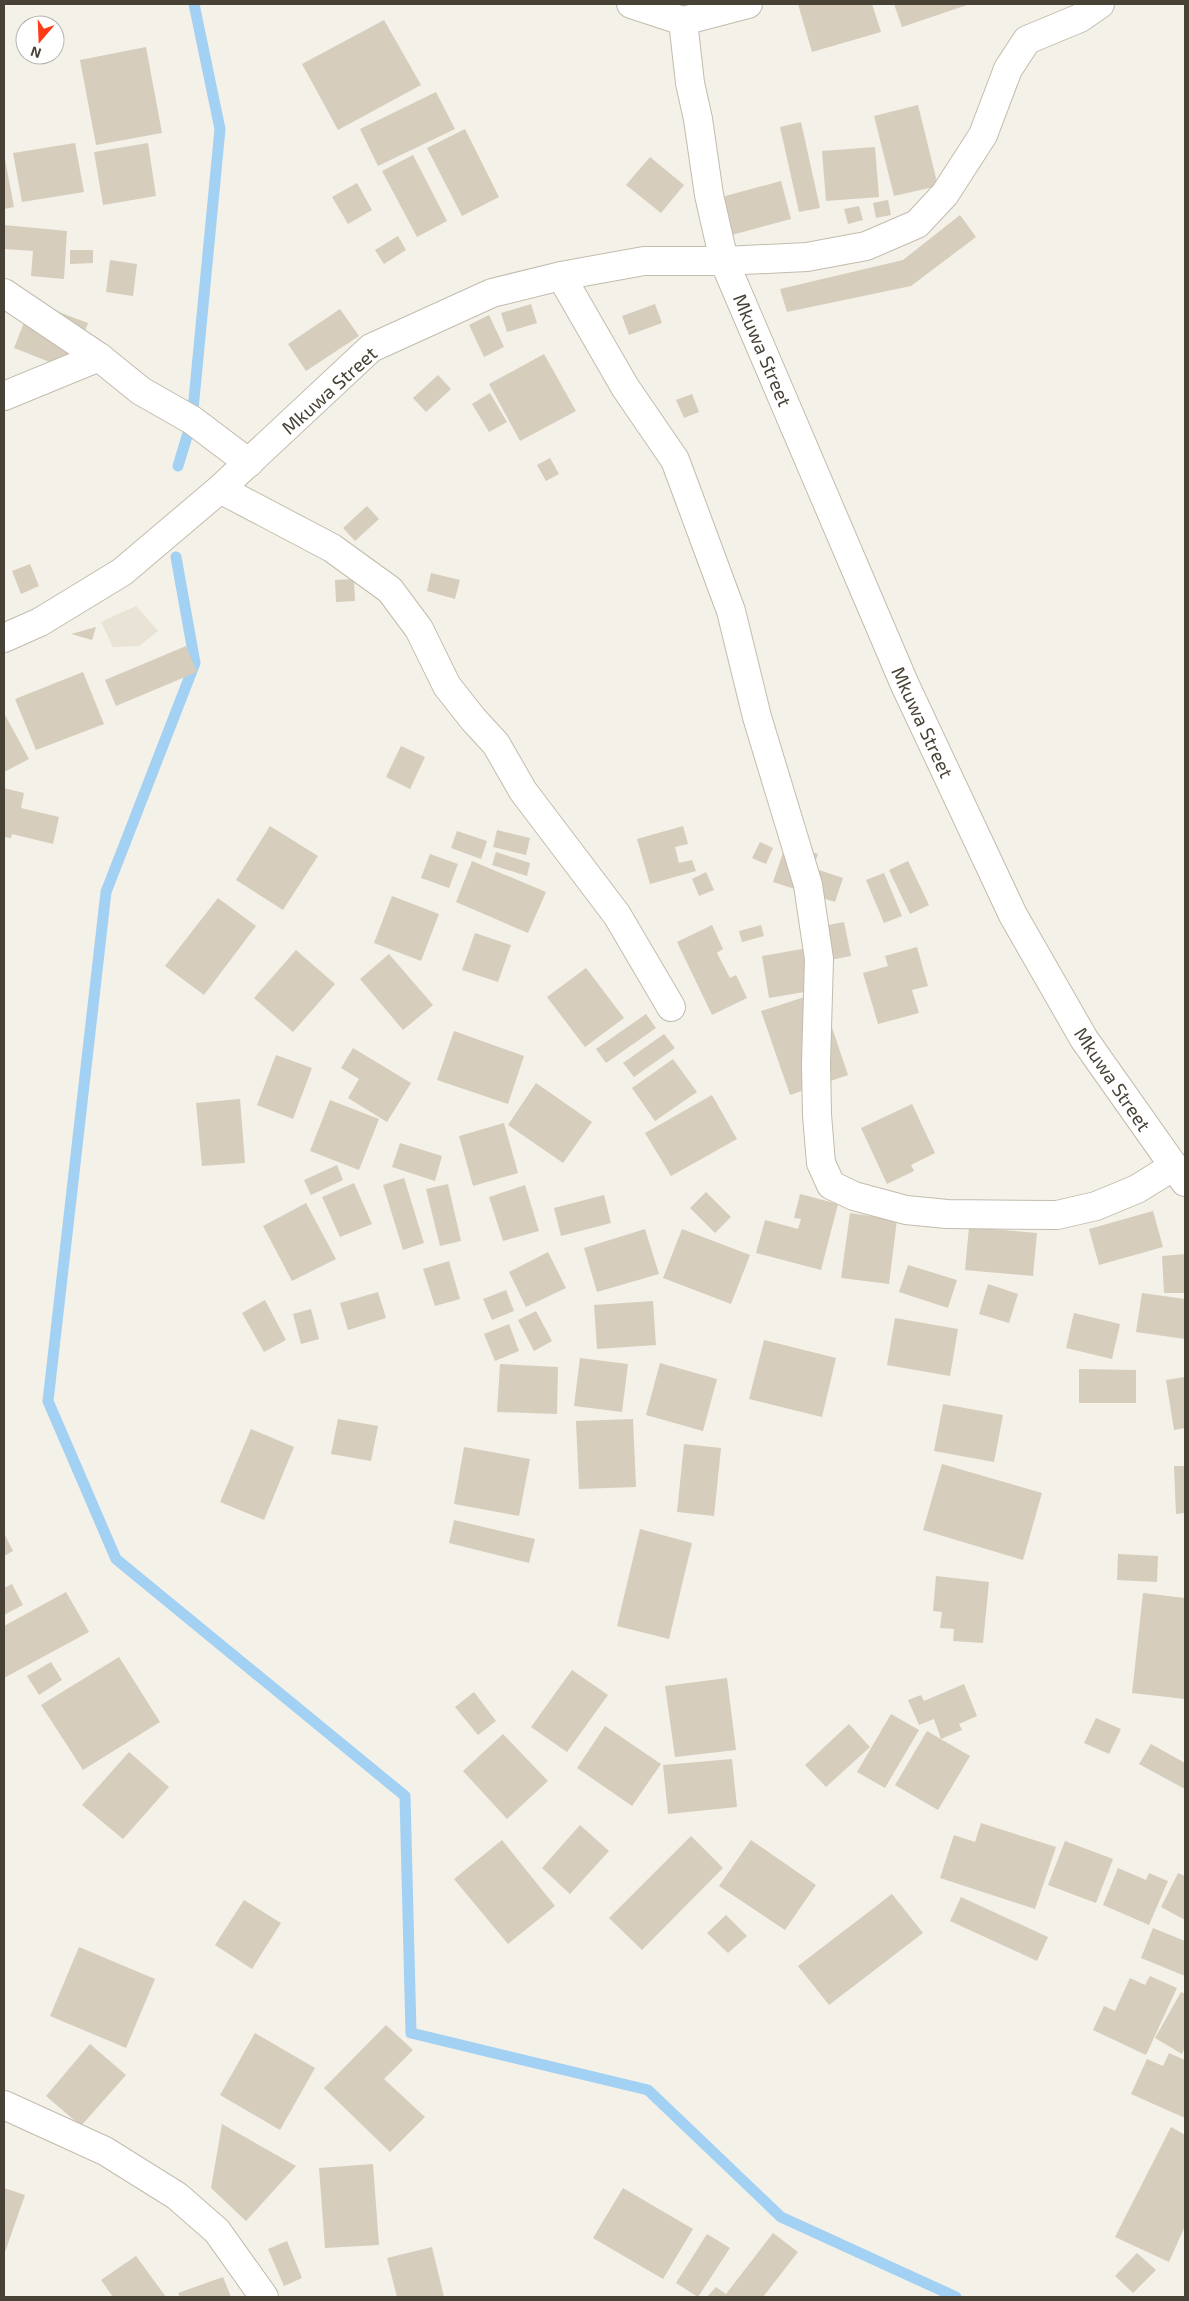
<svg xmlns="http://www.w3.org/2000/svg" width="1189" height="2301" font-family="'Exo 2',sans-serif">
  <rect width="100%" height="100%" fill="#f4f1e8"/>
  <path fill="#e9e3d6" d="M136,606L158,631L139,646L113,647L101,622Z"/>
  <g fill="none" stroke-linecap="round" stroke-linejoin="round">
    <g stroke="#a2d1f3" stroke-width="11">
      <path d="M178,466L192,420L220,129L194,4"/>
      <path d="M176,557L195,663L106,892L48,1401L116,1559L405,1796L411,2033L648,2090L781,2217L956,2297"/>
    </g>
  </g>
  <g fill="#d6cdbd">
    <path d="M798,4H872L881,32L812,52Z"/>
    <path d="M894,4H970L902,27Z"/>
    <path d="M384,20L421,85L338,130L302,64Z"/>
    <path d="M146,47L162,133L96,145L80,60Z"/>
    <path d="M436,92L455,129L378,166L360,129Z"/>
    <path d="M918,105L938,186L894,196L874,116Z"/>
    <path d="M801,122L820,208L799,212L780,127Z"/>
    <path d="M465,129L499,197L462,216L427,148Z"/>
    <path d="M75,143L84,192L22,202L13,153Z"/>
    <path d="M148,143L156,196L103,205L94,152Z"/>
    <path d="M875,147L879,197L826,201L822,151Z"/>
    <path d="M4,154L14,207L4,209Z"/>
    <path d="M413,155L447,221L417,237L382,171Z"/>
    <path d="M650,157L684,185L661,213L626,185Z"/>
    <path d="M781,181L791,219L728,236L718,198Z"/>
    <path d="M357,183L372,210L348,224L332,197Z"/>
    <path d="M888,200L891,215L876,218L873,203Z"/>
    <path d="M859,206L863,220L848,224L844,209Z"/>
    <path d="M960,215L976,237L911,286L787,312L780,289L903,260Z"/>
    <path d="M4,225L67,231L64,279L31,276L33,251L4,249Z"/>
    <path d="M398,236L406,250L384,264L375,250Z"/>
    <path d="M70,250H93V263L70,264Z"/>
    <path d="M110,260L137,264L133,296L106,292Z"/>
    <path d="M32,302L88,323L70,370L14,348Z"/>
    <path d="M531,304L537,323L507,332L501,313Z"/>
    <path d="M655,304L662,323L629,335L622,316Z"/>
    <path d="M340,309L359,336L306,371L288,344Z"/>
    <path d="M489,315L504,347L484,357L469,325Z"/>
    <path d="M544,354L576,411L520,441L489,384Z"/>
    <path d="M438,375L451,389L426,412L413,398Z"/>
    <path d="M490,393L507,422L489,432L472,404Z"/>
    <path d="M692,394L699,412L684,418L676,400Z"/>
    <path d="M550,458L559,474L546,481L537,465Z"/>
    <path d="M367,506L379,519L355,541L343,528Z"/>
    <path d="M30,564L39,586L21,594L12,571Z"/>
    <path d="M431,573L460,580L455,599L427,591Z"/>
    <path d="M354,579L355,601L336,602L335,580Z"/>
    <path d="M96,627L92,640L71,634Z"/>
    <path d="M186,646L197,672L116,706L105,680Z"/>
    <path d="M83,672L104,724L36,750L15,699Z"/>
    <path d="M4,713L29,759L4,772Z"/>
    <path d="M401,746L425,757L410,789L386,777Z"/>
    <path d="M4,788L24,793L21,808L59,817L53,844L12,834L11,838L4,837Z"/>
    <path d="M270,826L318,856L283,910L236,880Z"/>
    <path d="M683,826L688,844L675,847L679,863L692,860L696,871L650,884L637,839Z"/>
    <path d="M497,830L530,838L526,855L493,847Z"/>
    <path d="M457,831L487,841L481,859L451,848Z"/>
    <path d="M760,842L773,848L766,864L752,858Z"/>
    <path d="M786,844L818,854L813,868L843,878L835,902L773,882Z"/>
    <path d="M496,852L530,863L527,876L492,865Z"/>
    <path d="M430,854L458,864L449,888L421,878Z"/>
    <path d="M472,861L546,892L528,933L456,902Z"/>
    <path d="M908,861L929,905L910,914L889,870Z"/>
    <path d="M706,872L714,890L699,896L692,879Z"/>
    <path d="M884,873L902,916L884,923L866,880Z"/>
    <path d="M392,896L439,914L421,961L374,943Z"/>
    <path d="M218,898L256,926L204,995L165,966Z"/>
    <path d="M844,922L851,956L825,961L818,927Z"/>
    <path d="M712,925L723,949L717,953L730,978L736,975L747,998L712,1015L677,942Z"/>
    <path d="M761,925L764,936L742,942L739,931Z"/>
    <path d="M475,933L511,945L498,982L462,970Z"/>
    <path d="M917,947L928,986L912,990L919,1013L878,1024L863,973L888,966L885,956Z"/>
    <path d="M808,948L816,990L769,998L762,956Z"/>
    <path d="M296,950L335,984L293,1032L254,998Z"/>
    <path d="M389,954L433,1005L403,1030L360,979Z"/>
    <path d="M586,968L624,1018L585,1047L547,997Z"/>
    <path d="M820,992L848,1075L790,1095L761,1011Z"/>
    <path d="M646,1014L656,1028L606,1063L596,1049Z"/>
    <path d="M454,1031L524,1056L508,1104L437,1080Z"/>
    <path d="M664,1034L675,1048L634,1077L623,1063Z"/>
    <path d="M353,1048L411,1083L387,1122L348,1098L359,1079L341,1068Z"/>
    <path d="M276,1055L312,1068L293,1119L257,1105Z"/>
    <path d="M673,1059L697,1092L655,1121L632,1088Z"/>
    <path d="M536,1083L592,1122L563,1163L508,1125Z"/>
    <path d="M712,1095L737,1139L671,1176L645,1133Z"/>
    <path d="M240,1099L245,1163L202,1166L196,1103Z"/>
    <path d="M330,1100L379,1119L359,1170L310,1151Z"/>
    <path d="M912,1104L935,1153L911,1165L914,1171L887,1184L861,1128Z"/>
    <path d="M504,1123L518,1173L473,1186L459,1136Z"/>
    <path d="M400,1143L442,1156L435,1181L392,1167Z"/>
    <path d="M337,1165L343,1180L311,1195L304,1180Z"/>
    <path d="M404,1178L424,1243L403,1250L383,1185Z"/>
    <path d="M354,1183L372,1224L340,1237L322,1197Z"/>
    <path d="M448,1184L461,1241L440,1246L426,1189Z"/>
    <path d="M525,1185L539,1231L503,1241L489,1197Z"/>
    <path d="M706,1192L731,1217L715,1233L690,1208Z"/>
    <path d="M800,1194L838,1204L821,1270L756,1253L765,1220L798,1229L801,1219L794,1218Z"/>
    <path d="M604,1195L611,1223L561,1236L554,1208Z"/>
    <path d="M306,1203L336,1259L292,1281L263,1226Z"/>
    <path d="M1153,1211L1163,1247L1099,1265L1089,1229Z"/>
    <path d="M850,1213L897,1220L889,1284L841,1278Z"/>
    <path d="M969,1227L1037,1233L1033,1276L965,1270Z"/>
    <path d="M645,1229L659,1274L597,1292L584,1248Z"/>
    <path d="M682,1229L750,1255L731,1304L663,1278Z"/>
    <path d="M548,1252L566,1288L526,1307L509,1272Z"/>
    <path d="M1185,1254V1293H1164L1162,1256Z"/>
    <path d="M449,1261L460,1299L435,1306L423,1269Z"/>
    <path d="M908,1265L957,1280L948,1308L899,1292Z"/>
    <path d="M988,1284L1018,1294L1009,1323L979,1314Z"/>
    <path d="M506,1290L514,1311L492,1320L483,1299Z"/>
    <path d="M378,1292L386,1318L348,1330L340,1303Z"/>
    <path d="M1142,1293L1185,1299V1339L1136,1332Z"/>
    <path d="M265,1300L286,1340L264,1352L242,1313Z"/>
    <path d="M653,1301L656,1345L597,1349L594,1305Z"/>
    <path d="M311,1309L319,1339L301,1344L293,1314Z"/>
    <path d="M536,1311L552,1341L534,1351L518,1320Z"/>
    <path d="M1074,1313L1120,1324L1112,1359L1066,1348Z"/>
    <path d="M895,1318L958,1329L950,1376L887,1365Z"/>
    <path d="M509,1324L519,1351L495,1361L484,1334Z"/>
    <path d="M764,1340L836,1358L822,1417L749,1399Z"/>
    <path d="M580,1358L628,1364L622,1412L574,1406Z"/>
    <path d="M660,1363L717,1379L703,1431L646,1415Z"/>
    <path d="M500,1364L558,1367L557,1414L497,1412Z"/>
    <path d="M1079,1369L1136,1370V1403H1079Z"/>
    <path d="M1185,1377V1428L1174,1430L1166,1380Z"/>
    <path d="M943,1404L1003,1415L994,1462L934,1451Z"/>
    <path d="M338,1419L378,1426L371,1461L331,1454Z"/>
    <path d="M633,1419L636,1487L579,1489L576,1421Z"/>
    <path d="M251,1429L294,1447L264,1520L220,1502Z"/>
    <path d="M684,1444L721,1448L714,1516L677,1512Z"/>
    <path d="M464,1447L530,1459L519,1516L454,1504Z"/>
    <path d="M942,1464L1042,1493L1023,1560L923,1530Z"/>
    <path d="M1174,1466H1185V1513L1176,1514Z"/>
    <path d="M454,1520L535,1539L529,1563L449,1543Z"/>
    <path d="M640,1529L692,1543L669,1639L617,1626Z"/>
    <path d="M4,1533L13,1551L4,1556Z"/>
    <path d="M1118,1554L1158,1556L1157,1582L1117,1580Z"/>
    <path d="M936,1576L989,1582L983,1643L953,1641L954,1629L940,1628L942,1612L933,1611Z"/>
    <path d="M12,1584L23,1605L4,1615V1588Z"/>
    <path d="M66,1592L89,1632L4,1678V1626Z"/>
    <path d="M1143,1593L1185,1598V1699L1132,1693Z"/>
    <path d="M119,1657L160,1722L83,1770L41,1705Z"/>
    <path d="M51,1662L62,1680L39,1695L27,1676Z"/>
    <path d="M572,1670L608,1695L567,1752L531,1727Z"/>
    <path d="M727,1678L736,1750L675,1757L665,1686Z"/>
    <path d="M964,1684L977,1716L959,1724L962,1730L941,1739L934,1719L919,1725L908,1700L921,1695L924,1701Z"/>
    <path d="M474,1692L496,1721L478,1735L455,1707Z"/>
    <path d="M891,1714L919,1730L885,1788L857,1772Z"/>
    <path d="M1096,1718L1121,1729L1109,1754L1084,1743Z"/>
    <path d="M849,1724L870,1747L826,1787L805,1765Z"/>
    <path d="M605,1726L661,1764L632,1806L577,1768Z"/>
    <path d="M927,1731L970,1756L938,1810L895,1785Z"/>
    <path d="M503,1734L548,1781L507,1819L463,1771Z"/>
    <path d="M1151,1744L1185,1763V1789L1139,1764Z"/>
    <path d="M129,1752L169,1787L123,1839L82,1805Z"/>
    <path d="M732,1759L737,1807L668,1814L663,1765Z"/>
    <path d="M981,1823L1056,1847L1035,1909L940,1878L954,1835L975,1842Z"/>
    <path d="M580,1825L609,1851L570,1894L542,1868Z"/>
    <path d="M691,1836L723,1868L642,1950L609,1918Z"/>
    <path d="M502,1840L555,1906L508,1944L454,1879Z"/>
    <path d="M751,1840L816,1885L785,1930L719,1886Z"/>
    <path d="M1065,1841L1113,1859L1096,1903L1048,1885Z"/>
    <path d="M1118,1868L1146,1880L1149,1873L1168,1881L1149,1925L1103,1905Z"/>
    <path d="M1178,1873L1185,1876V1920L1161,1907Z"/>
    <path d="M892,1894L923,1933L829,2005L798,1966Z"/>
    <path d="M961,1897L1048,1937L1037,1961L950,1921Z"/>
    <path d="M244,1900L281,1923L252,1969L215,1945Z"/>
    <path d="M726,1915L747,1936L728,1953L707,1933Z"/>
    <path d="M1153,1928L1185,1941V1976L1141,1958Z"/>
    <path d="M79,1947L155,1979L126,2048L50,2016Z"/>
    <path d="M1150,1976L1177,1988L1146,2055L1093,2030L1104,2006L1115,2011L1130,1978L1145,1985Z"/>
    <path d="M1181,1992L1185,1994V2047L1182,2054L1155,2038Z"/>
    <path d="M386,2025L413,2050L384,2079L425,2117L390,2152L324,2088Z"/>
    <path d="M255,2033L315,2068L280,2130L220,2095Z"/>
    <path d="M90,2044L126,2075L81,2126L46,2096Z"/>
    <path d="M1169,2053L1185,2060V2118L1131,2094L1147,2059L1163,2066Z"/>
    <path d="M222,2124L296,2166L246,2221L211,2188Z"/>
    <path d="M1171,2127L1185,2135V2226L1169,2262L1115,2237Z"/>
    <path d="M373,2164L379,2245L325,2248L319,2168Z"/>
    <path d="M4,2188L25,2195L4,2255Z"/>
    <path d="M623,2188L693,2229L663,2279L593,2238Z"/>
    <path d="M773,2233L798,2252L763,2297H707L716,2287L726,2294Z"/>
    <path d="M707,2234L730,2248L698,2297L676,2283Z"/>
    <path d="M287,2241L302,2278L284,2286L268,2249Z"/>
    <path d="M432,2247L444,2297H397L387,2258Z"/>
    <path d="M1137,2253L1156,2270L1133,2293L1115,2276Z"/>
    <path d="M136,2256L166,2297H113L101,2280Z"/>
    <path d="M223,2277L231,2297H180L178,2293Z"/>
  </g>
  <g fill="none" stroke-linecap="round" stroke-linejoin="round">
    <defs>
      <g id="minor">
        <path d="M631,4L683,21L748,4"/>
        <path d="M683,21L690,83L698,119L709,195L724,261L807,257L866,246L917,224L945,194L983,135L1008,69L1027,40L1080,18L1100,4"/>
        <path d="M561,276L625,387L675,460L731,611L757,717L808,885L819,959L816,1064L817,1115L821,1163L831,1185L854,1196L906,1210L947,1214L1057,1215L1096,1206L1137,1189L1174,1166"/>
        <path d="M4,293L99,357L141,391L192,420L249,463"/>
        <path d="M4,396L99,357"/>
        <path d="M220,489L332,548L390,590L419,629L447,686L473,719L496,744L523,791L617,915L671,1007"/>
        <path d="M4,638L40,622L122,572L220,489L371,348L492,293L561,276L644,261H724L905,685L1013,915L1084,1039L1185,1182"/>
        <path d="M4,2105L105,2151L177,2196L217,2231L264,2297"/>
      </g>
    </defs>
    <use href="#minor" stroke="#c3bcad" stroke-width="30"/>
    <use href="#minor" stroke="#fff" stroke-width="28"/>
  </g>
  <g text-anchor="middle" dominant-baseline="central" stroke-width="4" stroke-linejoin="round" paint-order="stroke">
    <g font-size="19" fill="#484136" stroke="#fff">
      <text transform="translate(763 350) rotate(67)">Mkuwa Street</text>
      <text transform="translate(329 390) rotate(-42)">Mkuwa Street</text>
      <text transform="translate(923 722) rotate(65)">Mkuwa Street</text>
      <text transform="translate(1113 1079) rotate(56)">Mkuwa Street</text>
    </g>
  </g>
  <rect width="1189" height="2301" fill="none" stroke="#484136" stroke-width="10"/>
  <g transform="translate(40 40) rotate(199)"><circle r="24" fill="#ffffff" stroke="#b6b3af"/>
  <path d="M0-4L9 19L0 12L-9 19Z" fill="#ff3a14"/>
  <text y="-8" font-size="14" font-weight="bold" text-anchor="middle" fill="#484136">N</text>
  </g>
</svg>
